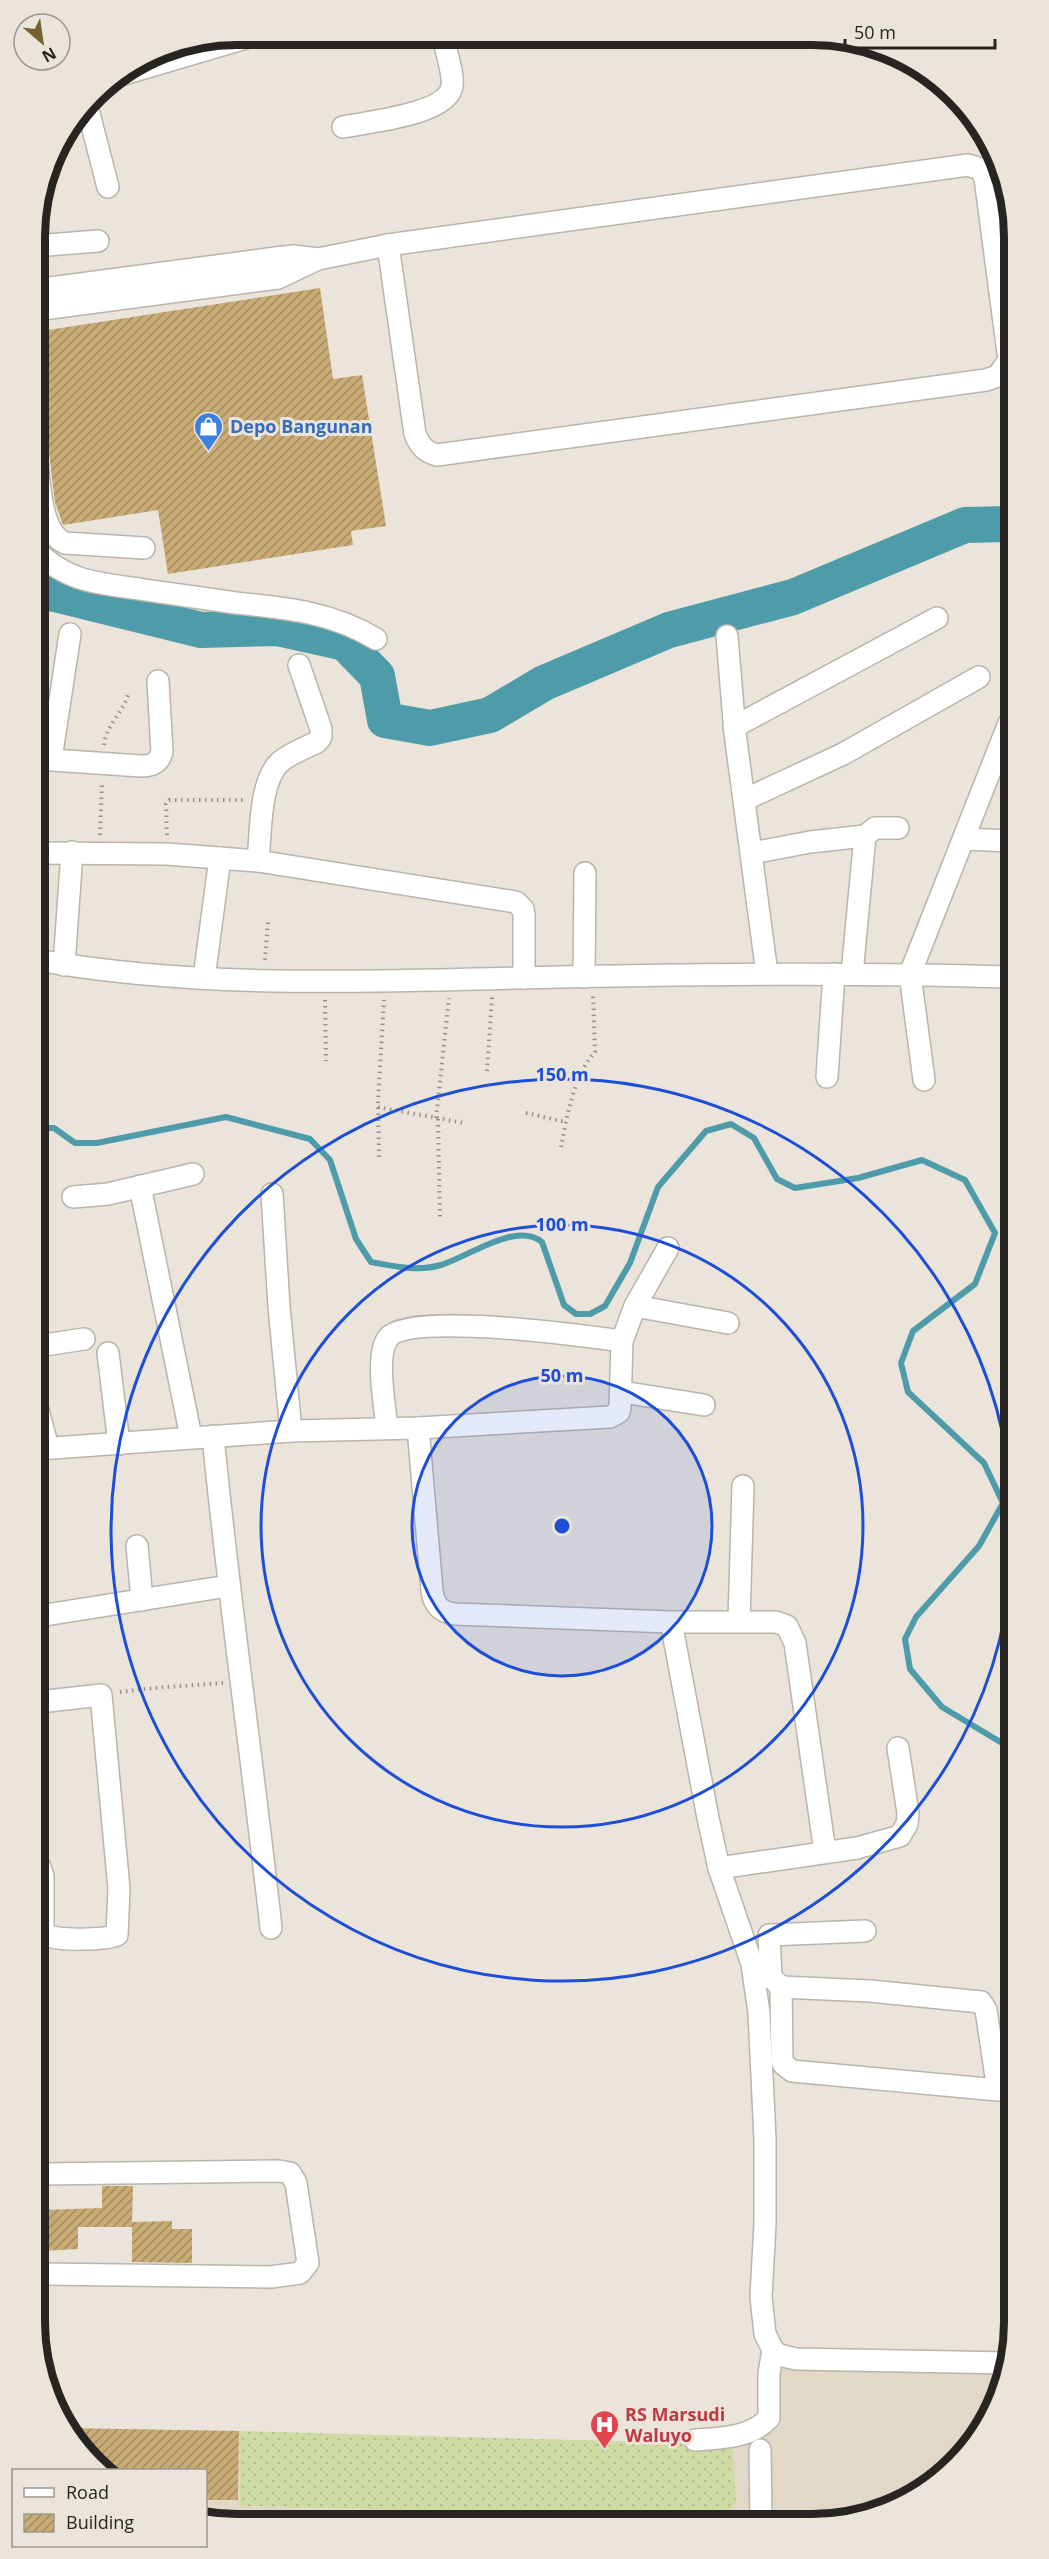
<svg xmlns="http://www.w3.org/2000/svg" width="1049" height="2559" font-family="'Open Sans',sans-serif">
  <defs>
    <pattern id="grass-dots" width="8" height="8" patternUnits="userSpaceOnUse" patternTransform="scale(1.5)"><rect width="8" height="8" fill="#cedca3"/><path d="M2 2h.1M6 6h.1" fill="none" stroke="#b1bd8c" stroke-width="1.8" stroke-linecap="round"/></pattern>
    <pattern id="building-hatch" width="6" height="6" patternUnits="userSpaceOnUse" patternTransform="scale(1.5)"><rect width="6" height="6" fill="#c9ab76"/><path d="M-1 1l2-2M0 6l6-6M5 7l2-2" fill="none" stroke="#a38b60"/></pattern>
  </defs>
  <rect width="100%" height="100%" fill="#eae4da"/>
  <path fill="#e1d8c7" d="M774,2368L1005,2374L999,2399L965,2455L914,2497L864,2518L206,2521V2500H238L239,2431L715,2444L759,2435Z"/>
  <path fill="url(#grass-dots)" d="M239,2431L715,2444L732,2440L736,2503L729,2511L711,2517L240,2506Z"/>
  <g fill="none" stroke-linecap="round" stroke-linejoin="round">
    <path stroke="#4e9baa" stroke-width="6" d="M38,1128H54L75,1143H97L226,1117L310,1139L330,1160L356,1239L371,1262C394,1266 417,1272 441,1265C468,1257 516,1221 542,1242L564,1305L576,1314H590L605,1306L630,1263L658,1187L706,1131L731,1124L754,1138L777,1179L795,1188L858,1178L922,1160L965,1180L995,1233L975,1284L913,1331L901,1363L908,1392L984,1463L1003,1503L979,1546L916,1617L905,1639L910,1669L942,1707L1012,1749"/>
    <path stroke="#4e9baa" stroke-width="36" d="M36,580L47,592L201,630L277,628L345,643L377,676L385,720L430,728L490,715L544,683L669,630L793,597L965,525L1009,524"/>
  </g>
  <g fill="url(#building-hatch)">
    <path d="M320,288L333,379L362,375L386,526L351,531L353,545L168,574L158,510L63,525L55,502L49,452L44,444L35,391V332Z"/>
    <path d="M102,2186H133L132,2222L172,2221V2229H192V2263L132,2262V2227H78V2249L41,2251V2210L102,2208Z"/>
    <path d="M65,2428L239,2431L238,2500H206V2470H100Z"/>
  </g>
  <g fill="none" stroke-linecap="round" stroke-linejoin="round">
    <defs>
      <g id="minor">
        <path d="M117,76L256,35"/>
        <path d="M87,106L108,187"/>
        <path d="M343,127C366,122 448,115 452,86C454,74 445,49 443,36"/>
        <path d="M388,245L415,434C420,446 425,452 437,455L986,380L998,376L1008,361"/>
        <path d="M35,246L98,241"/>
        <path d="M35,290L276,258L294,256L318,259"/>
        <path d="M35,310L278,278L318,259L388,245L968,165L980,169L985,178L1008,353"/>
        <path d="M36,454C40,480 39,532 65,543L144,548"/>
        <path d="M36,551C70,584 101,583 145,590C175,594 206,599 236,603C286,608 332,612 376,639"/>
        <path d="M727,636L735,733L767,974"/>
        <path d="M734,727L937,618"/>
        <path d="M37,759L141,766C152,766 159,763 162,752L158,681"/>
        <path d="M51,759L70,634"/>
        <path d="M744,800L843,754L979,677"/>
        <path d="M964,839L1010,841"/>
        <path d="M37,853L167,854L258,861L516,902L523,909L524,915V978"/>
        <path d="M752,853L810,842L865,836"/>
        <path d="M258,861C261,833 259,782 280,762C291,753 305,748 317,742L321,737V729L299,665"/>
        <path d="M37,960C195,988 357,982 516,978C680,974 845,972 1010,977"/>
        <path d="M64,965L72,852"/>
        <path d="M852,974L865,836L875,828H898"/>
        <path d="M584,977L585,873"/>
        <path d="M204,978L220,858"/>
        <path d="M827,1077L834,974"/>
        <path d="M924,1080L910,974L1009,723"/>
        <path d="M140,1186L191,1437"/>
        <path d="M272,1194L279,1307L291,1431"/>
        <path d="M73,1197L108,1194L193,1174"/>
        <path d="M635,1306L728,1323"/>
        <path d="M38,1346L84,1339"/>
        <path d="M108,1353L119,1444"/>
        <path d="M622,1392L704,1405"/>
        <path d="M38,1410L48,1448"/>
        <path d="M387,1428C385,1406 375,1356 388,1338C406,1311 586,1336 622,1341"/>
        <path d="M418,1428L432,1591C434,1605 440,1612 455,1614L671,1622H776L787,1626L795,1643L825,1852"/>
        <path d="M213,1436C229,1601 253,1764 271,1928"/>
        <path d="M39,1449L291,1431L418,1428L610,1417L619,1412L620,1407L622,1341L635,1306L668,1248"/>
        <path d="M137,1546L142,1600"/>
        <path d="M39,1616L228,1586"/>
        <path d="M739,1620L743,1486"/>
        <path d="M671,1622L708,1818L719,1868L752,1964L759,2013L765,2139V2224L761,2297L765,2334L773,2350L779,2355L796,2359L1008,2363"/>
        <path d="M39,1702L101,1695L119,1889L117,1935C105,1940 58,1941 46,1935L43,1929V1876L40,1867"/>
        <path d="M719,1868L857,1848L900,1836L907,1824L908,1813L898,1748"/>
        <path d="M781,1987L771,1977L769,1935L865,1931"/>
        <path d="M998,2090L986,2010L981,2002L870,1991L781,1987L782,2059L783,2064L792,2071L998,2090H1013"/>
        <path d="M41,2174L279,2171L290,2173L296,2183L308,2263L300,2273L271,2277L41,2274"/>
        <path d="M695,2440C721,2438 751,2438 769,2418V2373L773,2350"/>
        <path d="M760,2450L761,2518"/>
      </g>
    </defs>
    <use href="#minor" stroke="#bab5ab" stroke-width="24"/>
    <g stroke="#97938b" stroke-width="4" stroke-dasharray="1.5 4.5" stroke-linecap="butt">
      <path d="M104,745C106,725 122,714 128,695"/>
      <path d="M100,835L102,782"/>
      <path d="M167,835L166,804L169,800H246"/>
      <path d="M265,960L268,921"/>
      <path d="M325,1000L326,1061"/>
      <path d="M487,1071L492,997"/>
      <path d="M378,1107L464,1123"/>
      <path d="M526,1113L566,1122"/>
      <path d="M436,1118L449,998"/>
      <path d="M438,1119L440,1217"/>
      <path d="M561,1147C567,1116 574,1075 595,1052L593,995"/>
      <path d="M379,1157L378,1102L384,1000"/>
      <path d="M120,1692L153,1688L223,1683"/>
    </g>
    <use href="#minor" stroke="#fff" stroke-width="21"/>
  </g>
  <circle cx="562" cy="1526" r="150" fill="#1d4ed8" fill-opacity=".12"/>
  <g fill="none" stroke="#1d4ed8" stroke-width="3">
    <circle cx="562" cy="1526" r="150"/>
    <circle cx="562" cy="1526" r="301"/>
    <path d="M1012 1561A451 451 0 1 1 1011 1487"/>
  </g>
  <defs>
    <symbol id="shop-pin" viewBox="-11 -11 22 30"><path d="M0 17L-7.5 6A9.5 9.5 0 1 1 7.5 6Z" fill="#3f7fe0" stroke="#eae4da"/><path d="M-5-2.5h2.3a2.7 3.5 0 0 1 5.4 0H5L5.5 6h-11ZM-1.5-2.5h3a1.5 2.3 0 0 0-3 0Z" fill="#fff"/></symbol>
    <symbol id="hospital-pin" viewBox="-11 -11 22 30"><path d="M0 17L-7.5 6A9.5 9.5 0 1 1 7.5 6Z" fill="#e0444e" stroke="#eae4da"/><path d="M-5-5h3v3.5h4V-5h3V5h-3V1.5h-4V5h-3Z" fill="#fff"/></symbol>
  </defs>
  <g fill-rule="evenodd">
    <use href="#shop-pin" x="192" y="410" width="33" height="45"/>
    <use href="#hospital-pin" x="588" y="2408" width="33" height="45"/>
  </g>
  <g text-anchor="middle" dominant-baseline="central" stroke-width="6" stroke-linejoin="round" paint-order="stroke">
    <g font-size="18" font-weight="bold" fill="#366cbe" stroke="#eae4da" text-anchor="start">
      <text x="230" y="426">Depo Bangunan</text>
    </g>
    <g font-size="18" font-weight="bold" fill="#be3a42" stroke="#eae4da" text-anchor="start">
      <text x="625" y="2414">RS Marsudi<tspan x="625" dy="21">Waluyo</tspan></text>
    </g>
  </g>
  <path d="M0 0H1049V2559H0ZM237 45H812A192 192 0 0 1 1004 237V2322A192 192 0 0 1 812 2514H237A192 192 0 0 1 45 2322V237A192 192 0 0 1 237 45Z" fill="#eae4da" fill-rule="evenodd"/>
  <path fill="none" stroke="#272521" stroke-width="8" d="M237 45H812A192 192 0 0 1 1004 237V2322A192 192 0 0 1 812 2514H237A192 192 0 0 1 45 2322V237A192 192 0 0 1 237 45Z"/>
  <circle cx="562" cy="1526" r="9" fill="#1d4ed8" stroke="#eae4da" stroke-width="3"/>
  <g font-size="18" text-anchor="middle" font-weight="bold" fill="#1d4ed8" stroke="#eae4da" stroke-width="6" stroke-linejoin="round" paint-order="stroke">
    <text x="562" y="1081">150 m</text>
    <text x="562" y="1231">100 m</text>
    <text x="562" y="1382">50 m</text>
  </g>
  <rect x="12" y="2469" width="195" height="78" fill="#eae4da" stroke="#9c9890" stroke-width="1.5"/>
  <rect x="24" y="2488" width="30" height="9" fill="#ffffff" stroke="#9c9890" stroke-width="1.5"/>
  <text x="66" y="2499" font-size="18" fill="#272521">Road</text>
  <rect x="24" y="2514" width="30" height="18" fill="url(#building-hatch)" stroke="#9c9890" stroke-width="1.5"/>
  <text x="66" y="2529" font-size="18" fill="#272521">Building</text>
  <g transform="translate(42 42) rotate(151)"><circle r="28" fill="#eae4da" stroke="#9c9890" stroke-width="1.5"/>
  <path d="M0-4.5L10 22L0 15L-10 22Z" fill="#766231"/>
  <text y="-9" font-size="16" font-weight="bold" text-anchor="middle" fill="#272521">N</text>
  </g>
  <path d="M845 39v9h150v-9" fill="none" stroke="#272521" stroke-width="3"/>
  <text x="854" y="39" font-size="18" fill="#272521" stroke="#eae4da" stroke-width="4.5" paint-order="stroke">50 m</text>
</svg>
